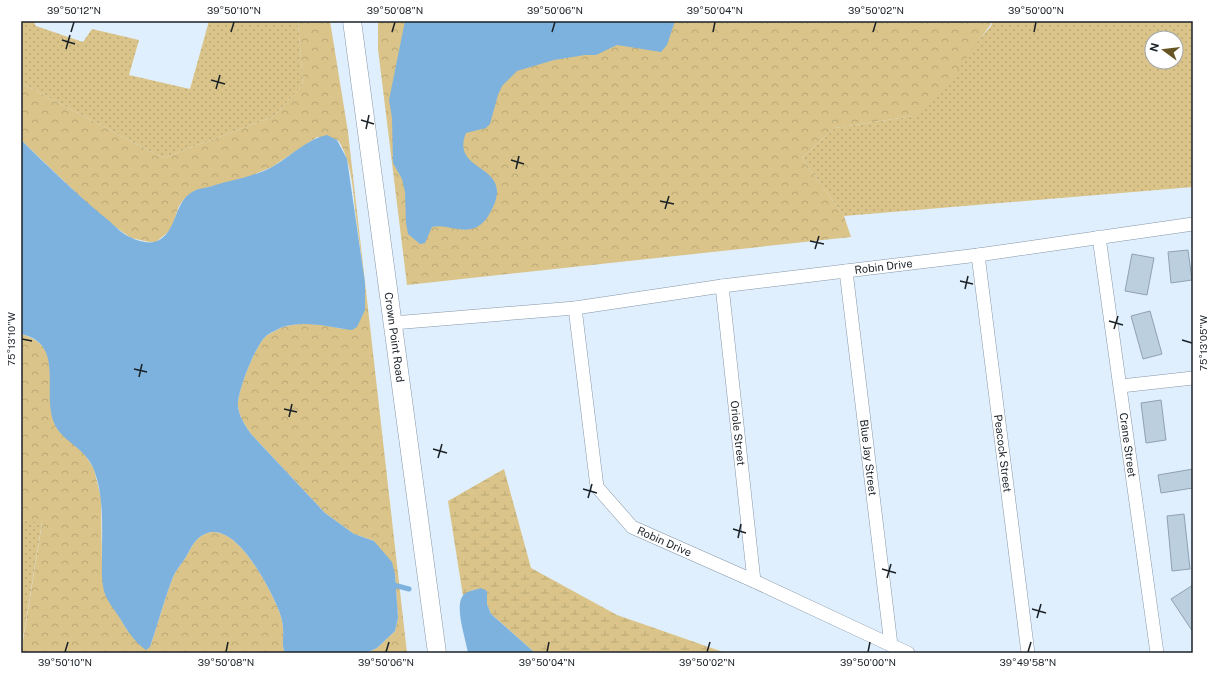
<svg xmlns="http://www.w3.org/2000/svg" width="1214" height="674" font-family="'Public Sans',sans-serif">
  <defs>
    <pattern id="grass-dots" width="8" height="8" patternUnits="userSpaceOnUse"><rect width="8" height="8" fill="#dac489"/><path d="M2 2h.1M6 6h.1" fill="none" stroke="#baa876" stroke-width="1.8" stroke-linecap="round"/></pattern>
    <pattern id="forest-crowns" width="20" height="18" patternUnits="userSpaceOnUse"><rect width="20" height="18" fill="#dac489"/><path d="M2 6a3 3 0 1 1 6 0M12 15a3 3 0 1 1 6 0" fill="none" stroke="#baa876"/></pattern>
    <pattern id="wetland-marsh" width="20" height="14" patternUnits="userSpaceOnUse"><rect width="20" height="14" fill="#dac489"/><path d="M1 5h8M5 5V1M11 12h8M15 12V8" fill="none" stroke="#baa876"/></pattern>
  </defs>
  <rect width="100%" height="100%" fill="#e0effd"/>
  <g fill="url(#grass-dots)" fill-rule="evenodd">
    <path d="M21,21H33L36,26L83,42L92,29L139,40L129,75L190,89L209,21H298L303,85L273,117L163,158L21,83Z"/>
    <path d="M993,21H1193V187L844,216L802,158L835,128L913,116L991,26ZM1152,38H1176V62H1152Z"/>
    <path d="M21,520L42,522L21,651Z"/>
  </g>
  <g fill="url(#forest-crowns)">
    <path d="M298,21H330L348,132L407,653H366L377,648L395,631L398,618L395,574L374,541L354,534L325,513L251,434C245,425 239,417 238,406C237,392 255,346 266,336C271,333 278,329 283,327C302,321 323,324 343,329L365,310C365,278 360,248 356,217C353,191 352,162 338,140L317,137L272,167L248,177L194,191L184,199L179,206L172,227L167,233L156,242H149L131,238L114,226L88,204L21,140V83L163,158L273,117L303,85Z"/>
    <path d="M378,21H993L949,82L913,116L835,128L802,158L844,216L851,237L407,285L378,49Z"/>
    <path d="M21,334C35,338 44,344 49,358L55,425L60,432L84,453L94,469L101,498L102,564L104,590L127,630L150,647C158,624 164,600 173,577C176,570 182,563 186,557C191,548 195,538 205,534C235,520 268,585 277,606C280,613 283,621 283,629C284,637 281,645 285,653H21L42,523L21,520Z"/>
  </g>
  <path fill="url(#wetland-marsh)" d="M504,469L531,568L617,615L726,653H535L491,614L487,604V591C478,587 470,590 463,596L448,501Z"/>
  <g fill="#7db2de">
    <path d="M405,21H675L667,45L661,52L617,45L596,55H585L554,60L517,71L502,86L498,95L490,124L486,128L466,133C449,174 517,163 491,211C487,219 481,227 471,229C458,232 445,224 432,227L425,243L420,244L408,234L406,223L405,192L402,179L393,163L392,118L389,100Z"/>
    <path d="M327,135L337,140L347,159L365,283V310L357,327L352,330C328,327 306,320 283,327C278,329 270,333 266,336C255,346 237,392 238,406C239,417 245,425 251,434L325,513L354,534L374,541L392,562L395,574L398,618L395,631L377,648L366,653H285C281,645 284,637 283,629C283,621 280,613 277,606C268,585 235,520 205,534C195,538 191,548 186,557C182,563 176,570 173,577C164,600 158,624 150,647L146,650C135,642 128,632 121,620C115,610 107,602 104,591C101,580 102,566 102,554C102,526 104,497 94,470C86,448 64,443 55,425C40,394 67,344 21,334V140C49,167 77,195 108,220C115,226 123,235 132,238C140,242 153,245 161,239C178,227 174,201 194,191C199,188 206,188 212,186C232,180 253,177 272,167C290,157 307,139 327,135Z"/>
    <path d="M481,588L487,591V604L491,614L535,653H468C466,640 455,609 462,597C465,591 475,590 481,588Z"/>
  </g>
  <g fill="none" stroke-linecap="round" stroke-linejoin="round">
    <path stroke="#7db2de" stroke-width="5" d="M390,584L409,589"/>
  </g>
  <g fill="#bccfdf" stroke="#90a2b2">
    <path d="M1188,250L1192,280L1171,283L1168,252Z"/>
    <path d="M1132,254L1154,258L1147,295L1125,291Z"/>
    <path d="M1150,311L1162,354L1143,359L1131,316Z"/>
    <path d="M1161,400L1166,440L1146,443L1141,403Z"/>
    <path d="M1193,469V488L1161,493L1158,475Z"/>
    <path d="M1184,514L1190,569L1172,571L1167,516Z"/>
    <path d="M1193,585V632L1171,599Z"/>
  </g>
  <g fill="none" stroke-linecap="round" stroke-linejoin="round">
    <defs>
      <g id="street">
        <path id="s1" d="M1099,237L1157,653"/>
        <path id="s2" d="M978,255L1028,653"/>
        <path id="s3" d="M846,271L891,645"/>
        <path id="s4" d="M722,286L754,581"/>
        <path id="s5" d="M575,308L597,487L632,527L754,581L908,653"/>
        <path id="s6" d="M393,323L575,308L722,286L978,255L1193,224"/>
        <path d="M1121,386L1193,378"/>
      </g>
      <g id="secondary">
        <path id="s7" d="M352,21L437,653"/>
      </g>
    </defs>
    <use href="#street" stroke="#8697a7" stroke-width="14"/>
    <use href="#secondary" stroke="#8697a7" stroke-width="19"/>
    <use href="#street" stroke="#fff" stroke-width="13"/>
    <use href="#secondary" stroke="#fff" stroke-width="18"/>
  </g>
  <path fill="none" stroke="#1a2127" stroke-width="1.5" d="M71,32L74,22M231,32L234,22M392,32L395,22M552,32L555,22M713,32L715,22M873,32L876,22M1034,32L1036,22M62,40L75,44M66,49L70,35M211,80L225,84M216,89L220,75M361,120L374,124M366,129L369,115M511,160L524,164M516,169L519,156M660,201L674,204M665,209L669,196M810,241L824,244M815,249L819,236M960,281L973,284M965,289L968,276M1109,321L1123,325M1114,329L1118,316M22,339L32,341M1182,340L1192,343M134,369L147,372M139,377L142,364M284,409L297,412M289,417L292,404M433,449L447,453M438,458L442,444M583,489L597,493M588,498L592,484M733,529L746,533M738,538L741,524M882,569L896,573M887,578L891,564M1032,609L1046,613M1037,618L1041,604M65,652L68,642M226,652L228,642M386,652L389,642M547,652L549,642M707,652L710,642M868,652L870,642M1028,652L1031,642"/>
  <g text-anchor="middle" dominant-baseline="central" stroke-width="3.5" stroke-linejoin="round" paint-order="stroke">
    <g font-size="11" fill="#1a2127" stroke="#fff">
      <text stroke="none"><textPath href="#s6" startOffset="494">Robin Drive</textPath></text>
      <text stroke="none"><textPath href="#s7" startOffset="319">Crown Point Road</textPath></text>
      <text stroke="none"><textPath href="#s4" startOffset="148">Oriole Street</textPath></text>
      <text stroke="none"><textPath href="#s1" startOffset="210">Crane Street</textPath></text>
      <text stroke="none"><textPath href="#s2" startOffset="200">Peacock Street</textPath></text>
      <text stroke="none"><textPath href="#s3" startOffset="188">Blue Jay Street</textPath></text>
      <text stroke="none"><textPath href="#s5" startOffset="269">Robin Drive</textPath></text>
    </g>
  </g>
  <rect width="1214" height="674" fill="none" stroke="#ffffff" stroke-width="44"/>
  <g transform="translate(1164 50) rotate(285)"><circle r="19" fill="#ffffff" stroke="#a3a6a9"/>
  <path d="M0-3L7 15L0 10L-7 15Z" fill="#665523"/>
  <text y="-6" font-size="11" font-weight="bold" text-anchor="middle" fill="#1a2127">N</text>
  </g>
  <rect x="22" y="22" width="1170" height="630" fill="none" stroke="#1a2127" stroke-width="1.5"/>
  <g font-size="10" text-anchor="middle" fill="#1a2127">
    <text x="74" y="14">39°50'12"N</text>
    <text x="234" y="14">39°50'10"N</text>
    <text x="395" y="14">39°50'08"N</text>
    <text x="555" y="14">39°50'06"N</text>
    <text x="715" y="14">39°50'04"N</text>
    <text x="876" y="14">39°50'02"N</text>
    <text x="1036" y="14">39°50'00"N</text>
    <text transform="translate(11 339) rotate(-90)" y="4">75°13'10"W</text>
    <text transform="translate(1203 343) rotate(-90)" y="4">75°13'05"W</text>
    <text x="65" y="666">39°50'10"N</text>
    <text x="226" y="666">39°50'08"N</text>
    <text x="386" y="666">39°50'06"N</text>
    <text x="547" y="666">39°50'04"N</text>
    <text x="707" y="666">39°50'02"N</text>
    <text x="868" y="666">39°50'00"N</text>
    <text x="1028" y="666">39°49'58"N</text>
  </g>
</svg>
